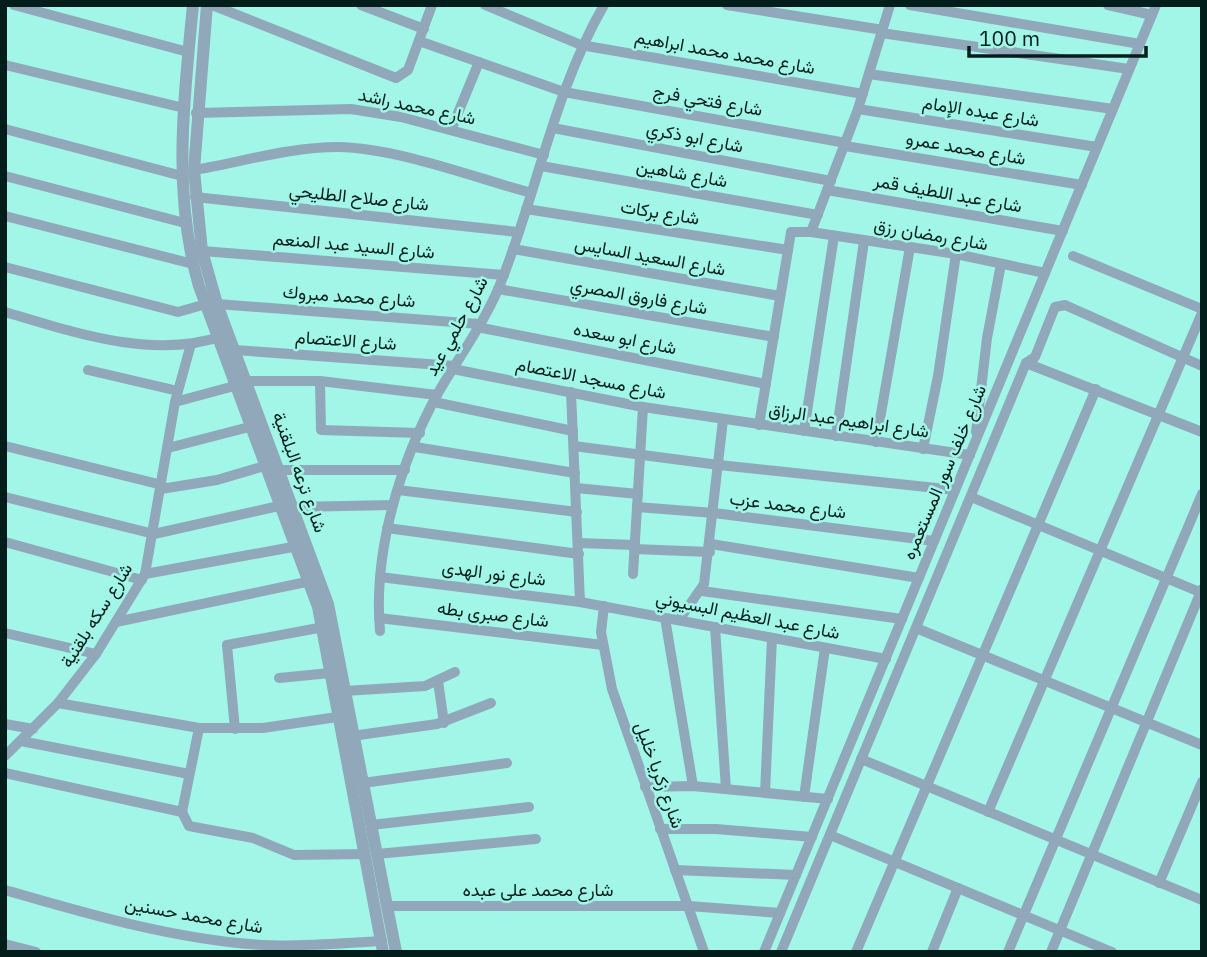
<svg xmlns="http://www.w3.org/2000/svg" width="1207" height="957" font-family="'IBM Plex Sans',Vazirmatn,sans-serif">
  <rect width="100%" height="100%" fill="#a2f6e8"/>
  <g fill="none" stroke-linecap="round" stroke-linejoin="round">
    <g stroke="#91a8bb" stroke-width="10">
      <path d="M14,5L188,52"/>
      <path d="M212,5L396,78L408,70L432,5"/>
      <path d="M361,5L424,29"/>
      <path d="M485,5L581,45L863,94"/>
      <path d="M727,5L883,30"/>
      <path d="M910,5L1140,44"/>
      <path d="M1108,5L1152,15"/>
      <path d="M881,33L1129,69"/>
      <path d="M419,41L564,92L846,143"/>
      <path d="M5,65L184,108"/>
      <path d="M869,74L1113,109"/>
      <path d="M858,109L1097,147"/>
      <path d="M196,113L351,109L401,117L544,155"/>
      <path d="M553,128L831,181"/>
      <path d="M5,129L182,176"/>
      <path d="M451,130L479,62"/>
      <path d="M845,146L1082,185"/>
      <path d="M541,166L818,215"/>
      <path d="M194,170C241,162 290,147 338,147C397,148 473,177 531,193"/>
      <path d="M5,176L185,223"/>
      <path d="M827,190L1063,231"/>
      <path d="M195,197L518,232"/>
      <path d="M526,209L788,250"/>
      <path d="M5,216L193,264"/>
      <path d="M811,232L956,254L1045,273"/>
      <path d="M513,249L780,296"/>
      <path d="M202,251L504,275"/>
      <path d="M1073,256L1202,309"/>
      <path d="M5,267L178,312L206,304"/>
      <path d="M498,289L774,337"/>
      <path d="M217,304L479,324"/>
      <path d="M5,312C73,332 155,361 225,335"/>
      <path d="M477,327L766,384"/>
      <path d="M235,350L455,366"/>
      <path d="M1026,363L1202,432"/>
      <path d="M453,369L643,407L970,455"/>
      <path d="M88,370L178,391"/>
      <path d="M248,381H320L437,395"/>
      <path d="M320,381L321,430L420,433"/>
      <path d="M571,392L580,602"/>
      <path d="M175,402L238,385"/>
      <path d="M434,402L573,431"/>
      <path d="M759,425L791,232H811L858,109L890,5"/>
      <path d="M804,431L834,236"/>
      <path d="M976,432L987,338L1001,264"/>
      <path d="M836,436L864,241"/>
      <path d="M876,442L910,247"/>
      <path d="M5,446L162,485"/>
      <path d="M574,446L719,465L955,490"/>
      <path d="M415,447L575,473"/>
      <path d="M168,448L253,426"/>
      <path d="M923,449L938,376L956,254"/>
      <path d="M279,470H405"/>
      <path d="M576,488L638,494"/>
      <path d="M161,489L217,480L268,465"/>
      <path d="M398,490L577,512"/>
      <path d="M5,497L154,534L283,505"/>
      <path d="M971,497L1202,593"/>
      <path d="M294,507L393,505"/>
      <path d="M637,507L714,513L934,541"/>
      <path d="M387,528L579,554"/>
      <path d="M5,542L142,580"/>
      <path d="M578,543L635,545"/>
      <path d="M711,544L919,578"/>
      <path d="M634,549L710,552"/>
      <path d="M145,574L298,546"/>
      <path d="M633,574L643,407"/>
      <path d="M380,577L580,602L886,659"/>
      <path d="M702,591L902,619"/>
      <path d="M604,606L601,632L612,689L704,952"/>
      <path d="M379,618L603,645"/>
      <path d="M665,618L693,786"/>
      <path d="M679,620L704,584L723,420"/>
      <path d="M116,622L311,581"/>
      <path d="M715,627L726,789"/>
      <path d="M916,628L1202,745"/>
      <path d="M380,631C373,552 400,462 438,393C460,355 488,318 503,277C538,187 555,90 604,5"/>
      <path d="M5,633L96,654"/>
      <path d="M279,678L330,673"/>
      <path d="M438,681L444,723"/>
      <path d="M345,691L425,686L455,672"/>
      <path d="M58,703L199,728H263L337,717"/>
      <path d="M5,724L33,729"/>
      <path d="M235,729L227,645L329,626"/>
      <path d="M352,736L437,724L491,703"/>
      <path d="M21,741L189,774"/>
      <path d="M5,756L58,703L96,654L145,574L175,402L191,344"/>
      <path d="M861,759L1202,900"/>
      <path d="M5,773L182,812L189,826L253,838L294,855L364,854"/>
      <path d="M363,783L507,763"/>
      <path d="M645,787L693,786L828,799"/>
      <path d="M765,793L772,638"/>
      <path d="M804,797L825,648"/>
      <path d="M182,812L199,728"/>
      <path d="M988,812L1202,313"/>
      <path d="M371,825L529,807"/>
      <path d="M660,829H716L812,837"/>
      <path d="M830,835L1112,952"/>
      <path d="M377,854L536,839"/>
      <path d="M675,870L796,875"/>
      <path d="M1159,883L1202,782"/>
      <path d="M5,890C88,914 176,940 263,945C302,947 342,943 382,941"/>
      <path d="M387,906H689L780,913"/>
      <path d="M5,944L36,952"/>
      <path d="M764,952L1156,5"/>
      <path d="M781,952L1026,363L1035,357L1055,307L1065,305L1202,366"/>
      <path d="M856,952L1096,389"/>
      <path d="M932,952L958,888"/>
      <path d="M1008,952L1202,494"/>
      <path d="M1051,952L1202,589"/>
    </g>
    <g stroke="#91a8bb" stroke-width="12">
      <path d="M193,5C184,99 172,194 199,286L318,607L383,952"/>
      <path d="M207,5L194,170L202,251L217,304L328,604L396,952"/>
    </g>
  </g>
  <g text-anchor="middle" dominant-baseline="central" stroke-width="5" stroke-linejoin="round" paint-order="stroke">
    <g font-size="18" fill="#031e1a" stroke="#a2f6e8">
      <text transform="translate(725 52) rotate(10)">شارع محمد محمد ابراهيم</text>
      <text transform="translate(708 100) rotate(10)">شارع فتحي فرج</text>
      <text transform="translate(417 106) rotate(12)">شارع محمد راشد</text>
      <text transform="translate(981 111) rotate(9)">شارع عبده الإمام</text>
      <text transform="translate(695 137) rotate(11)">شارع ابو ذكري</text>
      <text transform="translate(966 148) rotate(10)">شارع محمد عمرو</text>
      <text transform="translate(682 173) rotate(10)">شارع شاهين</text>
      <text transform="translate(948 193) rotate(10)">شارع عبد اللطيف قمر</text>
      <text transform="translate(359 197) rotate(6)">شارع صلاح الطليحي</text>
      <text transform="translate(660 212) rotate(9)">شارع بركات</text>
      <text transform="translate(931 234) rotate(10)">شارع رمضان رزق</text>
      <text transform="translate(354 245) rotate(5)">شارع السيد عبد المنعم</text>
      <text transform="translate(650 256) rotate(10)">شارع السعيد السايس</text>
      <text transform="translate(349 296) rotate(4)">شارع محمد مبروك</text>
      <text transform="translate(639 296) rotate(10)">شارع فاروق المصري</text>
      <text transform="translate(456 326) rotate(-61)">شارع حلمي عيد</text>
      <text transform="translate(625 338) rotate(11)">شارع ابو سعده</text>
      <text transform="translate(346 340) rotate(4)">شارع الاعتصام</text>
      <text transform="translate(591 378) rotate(11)">شارع مسجد الاعتصام</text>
      <text transform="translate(849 420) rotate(8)">شارع ابراهيم عبد الرزاق</text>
      <text transform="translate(300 472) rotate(70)">شارع ترعه البلقنية</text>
      <text transform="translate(944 472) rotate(-67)">شارع خلف سور المستعمره</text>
      <text transform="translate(788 505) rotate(7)">شارع محمد عزب</text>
      <text transform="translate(494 573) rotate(7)">شارع نور الهدى</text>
      <text transform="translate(493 614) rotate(7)">شارع صبرى بطه</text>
      <text transform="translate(96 615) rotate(-58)">شارع سكه بلقنية</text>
      <text transform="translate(748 615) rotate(11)">شارع عبد العظيم البسيوني</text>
      <text transform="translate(660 775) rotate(70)">شارع زكريا خليل</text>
      <text x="538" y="889">شارع محمد على عبده</text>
      <text transform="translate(194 915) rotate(10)">شارع محمد حسنين</text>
    </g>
  </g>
  <rect width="1207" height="957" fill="none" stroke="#031e1a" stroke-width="14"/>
  <path d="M969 46v10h177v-10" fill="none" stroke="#031e1a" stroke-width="3.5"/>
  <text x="979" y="46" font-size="21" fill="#031e1a" stroke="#a2f6e8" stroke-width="5" paint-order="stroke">100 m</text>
</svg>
